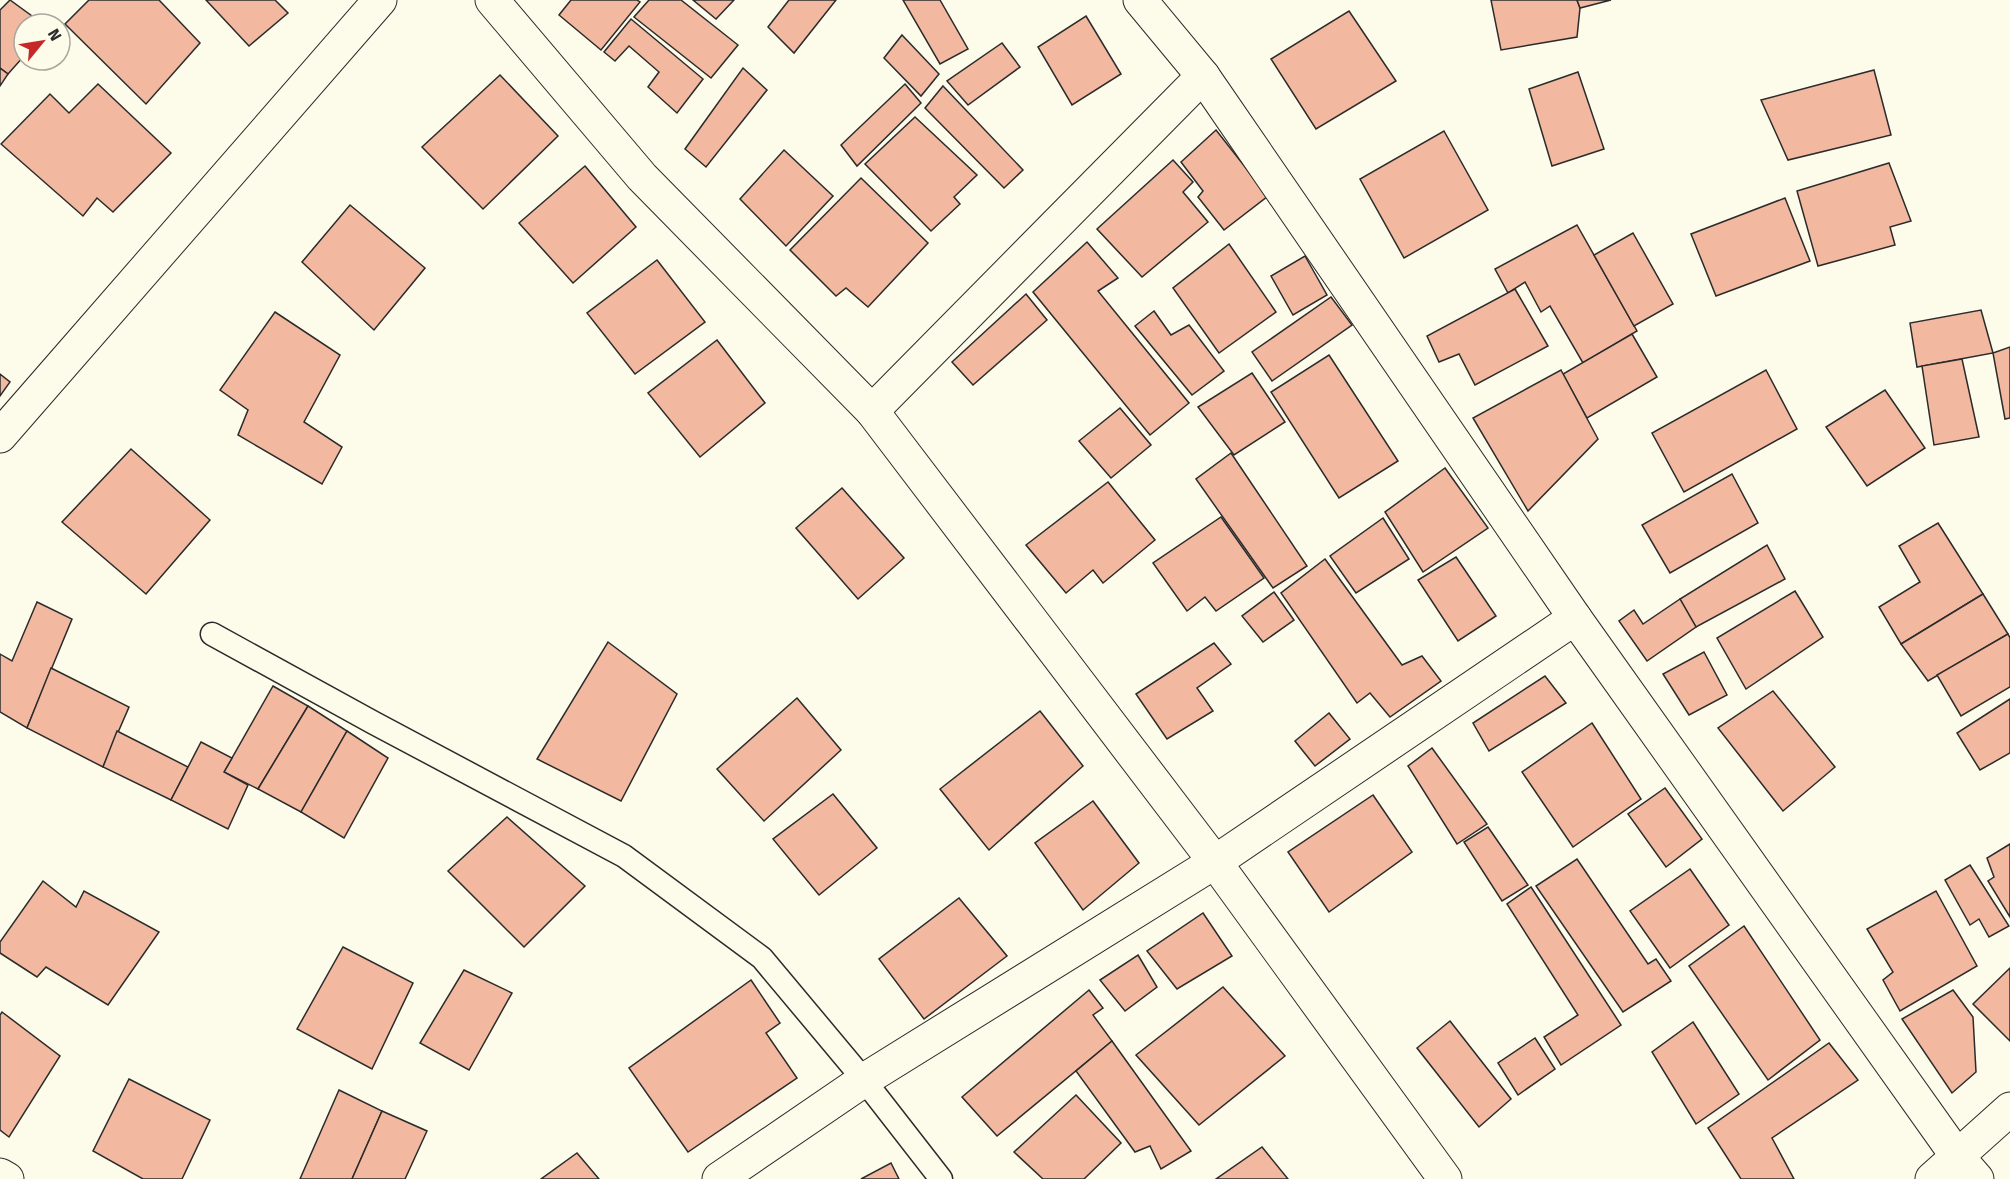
<svg xmlns="http://www.w3.org/2000/svg" width="2010" height="1179" font-family="'Fira Sans',sans-serif">
  <rect width="100%" height="100%" fill="#fdfbea"/>
  <g fill="#f2b8a0" stroke="#2b2b2b" stroke-width="1.5">
    <path d="M10,0L43,24H24V56L8,74L0,68V10Z"/>
    <path d="M89,0H159L200,43L146,104L65,24Z"/>
    <path d="M206,0H275L288,13L249,46Z"/>
    <path d="M571,0H637L640,2L601,50L559,15Z"/>
    <path d="M649,0H681L738,45L711,78L634,17Z"/>
    <path d="M693,0H734L716,19Z"/>
    <path d="M789,0H836L794,53L768,27Z"/>
    <path d="M903,0H940L968,49L940,64Z"/>
    <path d="M1491,0H1577L1580,8L1577,37L1501,50Z"/>
    <path d="M1577,0H1611L1580,8Z"/>
    <path d="M1349,11L1396,81L1316,129L1271,59Z"/>
    <path d="M1086,16L1121,74L1072,105L1038,47Z"/>
    <path d="M631,19L703,79L677,113L648,87L659,72L629,46L615,61L604,52Z"/>
    <path d="M902,35L939,74L921,96L884,58Z"/>
    <path d="M1002,43L1020,67L968,105L947,81Z"/>
    <path d="M0,68L8,74L0,86Z"/>
    <path d="M743,68L767,90L706,167L685,149Z"/>
    <path d="M1874,70L1891,135L1788,160L1761,100Z"/>
    <path d="M1578,72L1604,149L1552,166L1529,89Z"/>
    <path d="M500,75L558,136L483,209L422,147Z"/>
    <path d="M98,84L171,153L113,212L97,198L83,216L1,144L50,94L69,113Z"/>
    <path d="M905,84L921,103L857,166L841,145Z"/>
    <path d="M943,86L1023,170L1004,188L925,108Z"/>
    <path d="M915,117L977,175L954,197L960,204L931,231L865,164Z"/>
    <path d="M1216,130L1268,196L1224,230L1198,197L1203,191L1181,162Z"/>
    <path d="M1444,131L1488,210L1404,258L1360,179Z"/>
    <path d="M784,150L833,196L786,246L740,199Z"/>
    <path d="M1173,160L1193,182L1183,192L1208,222L1142,277L1097,229Z"/>
    <path d="M1889,163L1911,221L1890,227L1895,245L1818,266L1797,191Z"/>
    <path d="M585,166L636,227L573,283L519,223Z"/>
    <path d="M861,178L928,243L868,307L846,288L836,296L790,250Z"/>
    <path d="M1785,198L1810,261L1716,296L1691,234Z"/>
    <path d="M350,205L425,268L374,330L302,262Z"/>
    <path d="M1577,225L1637,331L1583,363L1550,306L1541,312L1525,282L1508,293L1495,269Z"/>
    <path d="M1633,233L1673,304L1634,326L1594,255Z"/>
    <path d="M1087,242L1118,278L1098,291L1189,403L1150,435L1033,292Z"/>
    <path d="M1229,244L1276,312L1219,353L1173,288Z"/>
    <path d="M1305,256L1327,295L1293,315L1271,276Z"/>
    <path d="M657,260L705,322L635,374L587,313Z"/>
    <path d="M1515,289L1548,346L1475,385L1459,354L1439,362L1427,336Z"/>
    <path d="M1026,294L1047,320L973,385L952,362Z"/>
    <path d="M1331,297L1352,325L1272,381L1252,352Z"/>
    <path d="M1981,310L1993,353L1917,367L1910,323Z"/>
    <path d="M1154,311L1171,335L1189,325L1224,371L1192,395L1135,326Z"/>
    <path d="M275,312L340,355L304,422L342,447L322,484L238,435L248,410L220,390Z"/>
    <path d="M1632,334L1657,377L1587,418L1563,374Z"/>
    <path d="M717,340L765,403L700,457L648,393Z"/>
    <path d="M2010,347V418L2005,419L1993,353Z"/>
    <path d="M1329,355L1398,461L1339,498L1271,392Z"/>
    <path d="M1962,359L1979,437L1934,445L1922,366Z"/>
    <path d="M1561,370L1598,439L1528,511L1473,418Z"/>
    <path d="M1766,370L1797,429L1684,492L1652,433Z"/>
    <path d="M1252,373L1285,422L1234,455L1198,407Z"/>
    <path d="M0,374L10,382L0,396Z"/>
    <path d="M1885,390L1925,448L1867,486L1826,427Z"/>
    <path d="M1120,408L1151,445L1111,478L1079,441Z"/>
    <path d="M131,449L210,520L146,594L62,522Z"/>
    <path d="M1231,453L1307,566L1273,588L1196,479Z"/>
    <path d="M1445,468L1488,528L1423,572L1385,512Z"/>
    <path d="M1732,474L1758,523L1670,573L1642,525Z"/>
    <path d="M1108,482L1155,540L1103,583L1093,570L1066,593L1026,545Z"/>
    <path d="M842,488L904,558L858,599L796,528Z"/>
    <path d="M1221,517L1264,578L1216,611L1205,597L1187,611L1153,563Z"/>
    <path d="M1383,518L1409,559L1356,593L1330,556Z"/>
    <path d="M1938,523L1983,594L1901,644L1879,607L1920,582L1899,546Z"/>
    <path d="M1767,545L1785,579L1696,627L1680,599Z"/>
    <path d="M1456,557L1496,616L1458,641L1418,580Z"/>
    <path d="M1325,559L1402,665L1422,656L1441,681L1390,717L1370,693L1357,703L1281,593Z"/>
    <path d="M1795,591L1823,637L1746,689L1717,638Z"/>
    <path d="M1274,592L1294,620L1263,642L1242,616Z"/>
    <path d="M1983,594L2008,634L1928,681L1901,644Z"/>
    <path d="M1680,599L1696,627L1647,661L1619,621L1634,610L1643,624Z"/>
    <path d="M37,602L72,619L27,728L0,712V654L12,661Z"/>
    <path d="M2008,634L2010,638V687L1961,716L1937,675Z"/>
    <path d="M608,642L677,694L621,801L537,759Z"/>
    <path d="M1214,643L1231,664L1197,688L1213,711L1167,739L1136,694Z"/>
    <path d="M1704,652L1727,695L1689,715L1663,674Z"/>
    <path d="M51,668L129,707L103,767L27,728Z"/>
    <path d="M1545,676L1566,703L1489,751L1473,723Z"/>
    <path d="M273,686L308,706L258,789L224,772Z"/>
    <path d="M1773,691L1835,767L1783,811L1718,728Z"/>
    <path d="M797,698L841,750L764,821L717,769Z"/>
    <path d="M2010,699V753L1980,770L1957,733Z"/>
    <path d="M308,706L347,731L301,812L258,789Z"/>
    <path d="M1040,711L1083,766L989,850L940,789Z"/>
    <path d="M1329,713L1350,739L1315,766L1295,741Z"/>
    <path d="M1592,723L1641,799L1573,847L1522,772Z"/>
    <path d="M117,731L188,767L171,800L103,767Z"/>
    <path d="M347,731L388,758L344,838L301,812Z"/>
    <path d="M201,742L232,758L224,772L248,785L228,829L171,800Z"/>
    <path d="M1432,748L1487,824L1457,844L1408,766Z"/>
    <path d="M1665,788L1702,839L1666,867L1628,814Z"/>
    <path d="M833,794L877,848L819,895L773,839Z"/>
    <path d="M1373,795L1412,852L1329,912L1288,852Z"/>
    <path d="M1093,801L1139,863L1083,910L1035,843Z"/>
    <path d="M507,817L585,886L524,947L448,871Z"/>
    <path d="M1488,827L1528,885L1502,901L1464,842Z"/>
    <path d="M2010,844V917L1988,881L1994,877L1987,858Z"/>
    <path d="M1577,859L1648,964L1656,959L1671,981L1623,1012L1536,886Z"/>
    <path d="M1970,865L2009,926L1989,937L1979,919L1970,925L1945,880Z"/>
    <path d="M1690,869L1729,925L1670,968L1630,911Z"/>
    <path d="M43,881L76,907L84,891L159,932L108,1005L46,967L37,977L0,953V942Z"/>
    <path d="M1531,887L1621,1025L1561,1065L1544,1037L1578,1015L1507,904Z"/>
    <path d="M1936,891L1977,966L1900,1011L1883,980L1893,972L1867,929Z"/>
    <path d="M959,898L1007,956L924,1019L879,959Z"/>
    <path d="M1203,913L1232,956L1177,989L1147,951Z"/>
    <path d="M1744,926L1820,1040L1768,1080L1689,966Z"/>
    <path d="M343,947L413,983L372,1069L297,1029Z"/>
    <path d="M1138,955L1157,987L1125,1011L1100,980Z"/>
    <path d="M2010,968V1041L1973,1004Z"/>
    <path d="M464,970L512,993L469,1070L420,1043Z"/>
    <path d="M751,980L780,1023L766,1033L797,1078L688,1152L629,1068Z"/>
    <path d="M1223,987L1285,1056L1199,1125L1136,1055Z"/>
    <path d="M1089,990L1103,1008L1093,1015L1112,1041L997,1136L962,1097Z"/>
    <path d="M1953,990L1973,1017L1976,1072L1952,1093L1902,1019Z"/>
    <path d="M2,1012L60,1056L9,1137L0,1130V1015Z"/>
    <path d="M1450,1021L1511,1099L1479,1127L1417,1048Z"/>
    <path d="M1693,1022L1739,1094L1696,1124L1652,1052Z"/>
    <path d="M1535,1038L1555,1069L1518,1095L1498,1063Z"/>
    <path d="M1112,1041L1191,1151L1161,1169L1150,1146L1135,1152L1076,1071Z"/>
    <path d="M1829,1043L1858,1080L1772,1138L1794,1179H1741L1708,1128Z"/>
    <path d="M129,1079L210,1120L182,1179H143L93,1151Z"/>
    <path d="M339,1090L382,1111L352,1179H300Z"/>
    <path d="M1076,1095L1121,1143L1084,1179H1043L1014,1152Z"/>
    <path d="M382,1111L427,1131L405,1179H352Z"/>
    <path d="M1262,1147L1288,1179H1216Z"/>
    <path d="M577,1153L599,1179H541Z"/>
    <path d="M891,1163L899,1179H861Z"/>
  </g>
  <g fill="none" stroke-linecap="round" stroke-linejoin="round">
    <defs>
      <path id="lane" d="M212,634L374,723L624,856L762,958L864,1080L941,1179"/>
      <g id="street">
        <path d="M492,0L642,177L872,411L1215,862L1445,1179"/>
        <path d="M1140,0L1203,76L1575,618L1957,1156L1977,1179"/>
        <path d="M872,411L1203,76"/>
        <path d="M0,436L380,0"/>
        <path d="M0,1175L7,1179"/>
        <path d="M719,1179L864,1080L1215,862L1575,618"/>
        <path d="M1932,1179L2010,1109"/>
      </g>
    </defs>
    <use href="#lane" stroke="#2b2b2b" stroke-width="25"/>
    <use href="#street" stroke="#2b2b2b" stroke-width="35"/>
    <use href="#lane" stroke="#fdfbea" stroke-width="22"/>
    <use href="#street" stroke="#fdfbea" stroke-width="33"/>
  </g>
  <g transform="translate(42 42) rotate(60)"><circle r="28" fill="#fdfbea" stroke="#a9a89e" stroke-width="1.5"/>
  <path d="M0-4.5L10 22L0 15L-10 22Z" fill="#c62828"/>
  <text y="-9" font-size="16" font-weight="bold" text-anchor="middle" fill="#2b2b2b">N</text>
  </g>
</svg>
